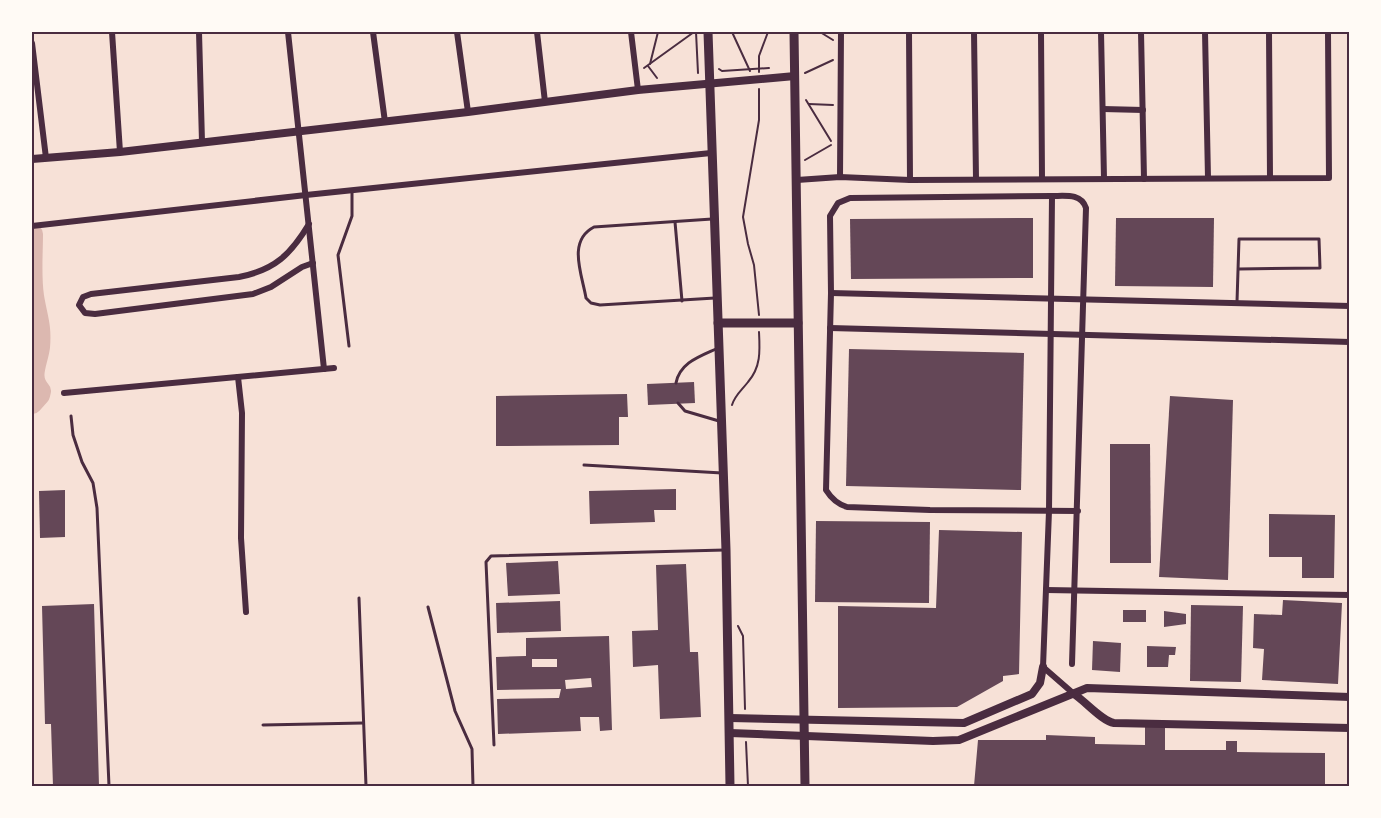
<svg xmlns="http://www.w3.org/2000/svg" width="1381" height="818" font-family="Inter,sans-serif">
  <rect width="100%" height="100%" fill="#f7e1d7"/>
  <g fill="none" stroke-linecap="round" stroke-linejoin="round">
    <path stroke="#dcb8b0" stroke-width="20" d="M32,404L40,395L41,391C28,377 38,363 40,347C42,325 37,316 34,296C31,276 33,254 33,234"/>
  </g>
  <g fill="#644757" fill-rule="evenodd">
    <path d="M1033,218V278L851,279L850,219Z"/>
    <path d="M1116,218H1214L1213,287L1115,286Z"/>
    <path d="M849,349L1024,353L1021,490L846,486Z"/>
    <path d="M694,382L695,403L648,405L647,384Z"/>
    <path d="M627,394L628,417H619V445L496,446V396Z"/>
    <path d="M1170,396L1233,400L1228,580L1159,577Z"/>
    <path d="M1110,444H1150L1151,563H1110Z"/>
    <path d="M676,489V510H654L655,522L590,524L589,491Z"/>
    <path d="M65,490V537L40,538L39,491Z"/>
    <path d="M1269,514L1335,515L1334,578H1302V557H1269Z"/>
    <path d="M816,521L930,522L929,603L815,602Z"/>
    <path d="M939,530L1022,532L1019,674L1003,676V681L957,707L838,708V606L936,608Z"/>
    <path d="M558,561L560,594L508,596L506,563Z"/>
    <path d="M686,564L690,652H698L701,717L660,719L658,665L633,667L632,631L658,630L656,565Z"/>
    <path d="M1283,600L1342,603L1338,684L1262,680L1264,649L1253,648L1254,614L1282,615Z"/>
    <path d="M560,601L561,631L497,633L496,603Z"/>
    <path d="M94,604L99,786H53L51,724H45L42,606Z"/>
    <path d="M1191,605L1243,606L1241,682L1190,681Z"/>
    <rect x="1123" y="610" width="23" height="12"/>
    <path d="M1164,611L1186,614V624L1164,627Z"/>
    <path d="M609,636L612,730L600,731L599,717H580L581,731L498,734L497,699L559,698L561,689L497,690L496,657L526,656V638ZM532,659H557V667H532ZM591,678L592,687L566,689L565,680Z"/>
    <path d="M1093,641L1121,643L1120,672L1092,670Z"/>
    <path d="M1147,646L1176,647L1175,655H1169L1168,667H1147Z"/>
    <path d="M1145,726H1165V750H1226V741H1237V752L1325,753V786H974L978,740H1046V735L1095,737V744L1145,745Z"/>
  </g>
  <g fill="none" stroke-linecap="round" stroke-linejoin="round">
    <g stroke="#4a2c40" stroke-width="2">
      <path d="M696,32L698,73"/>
      <path d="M732,32L750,71"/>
      <path d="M820,32L833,40"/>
      <path d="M650,64L658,32"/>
      <path d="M648,66L657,78"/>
      <path d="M644,68L694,32"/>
      <path d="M719,69L722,71L769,68"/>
      <path d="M759,72V56L768,32"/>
      <path d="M805,73L833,60"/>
      <path d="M806,100L831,141"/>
      <path d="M809,104L833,105"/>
      <path d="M805,160L831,145"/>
      <path d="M759,315L754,265L748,244L743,217L759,120V89"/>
      <path d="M732,405C735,395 742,390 748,382C761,367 760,351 759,332"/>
      <path d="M738,626L743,636L745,709"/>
      <path d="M746,742L748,786"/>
    </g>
    <g stroke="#4a2c40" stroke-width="3">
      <path d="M712,219L594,227C567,241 582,274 586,298L591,303L600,305L715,298"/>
      <path d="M675,222L682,301"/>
      <path d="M1237,302L1239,239H1319L1320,268L1239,269"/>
      <path d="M349,346L338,255L352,216V191"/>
      <path d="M676,383C680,362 701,356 718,348"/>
      <path d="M678,403L685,411L719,421"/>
      <path d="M71,416L73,435L82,462L93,483L97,508L109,786"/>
      <path d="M584,465L722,473"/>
      <path d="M359,598L366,786"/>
      <path d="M428,607L455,711L472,749L473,786"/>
      <path d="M263,725L363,723"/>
      <path d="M494,745L486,562L491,556L725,550"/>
      <path d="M32,756V786"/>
    </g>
    <g stroke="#4a2c40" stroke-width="6">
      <path d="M112,32L120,152"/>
      <path d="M199,32L202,142"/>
      <path d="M288,32L324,369"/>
      <path d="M373,32L385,122"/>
      <path d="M457,32L468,112"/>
      <path d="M537,32L545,102"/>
      <path d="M631,32L638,90"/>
      <path d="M909,32L910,180"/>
      <path d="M974,32L976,179"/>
      <path d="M1041,32L1042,179"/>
      <path d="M1101,32L1104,179"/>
      <path d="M1141,32L1144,179"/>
      <path d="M1205,32L1208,178"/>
      <path d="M1269,32L1270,178"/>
      <path d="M32,43L46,158"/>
      <path d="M1103,109L1143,110"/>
      <path d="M840,177L841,32"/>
      <path d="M797,180L840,177L910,180L1329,178L1328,32"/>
      <path d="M1052,196L1049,511L1043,667L1074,694"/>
      <path d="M309,224C291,254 275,270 239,277L91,294L83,297L79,305L85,313L95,314L253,294L271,287L302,267L313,263"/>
      <path d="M32,226L306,195L711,153"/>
      <path d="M831,293L1350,306"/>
      <path d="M830,328L1350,342"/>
      <path d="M238,377L242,413L241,538L246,612"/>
      <path d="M64,393L334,368"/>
      <path d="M1046,590L1350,595"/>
      <path d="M1072,664L1086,208C1081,193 1065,196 1052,196L850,198L838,203L830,216L831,293L826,490C831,498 837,504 847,507L930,510L1078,511"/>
    </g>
    <g stroke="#4a2c40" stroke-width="8">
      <path d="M32,159L120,152L468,112L638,90L795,76"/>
      <path d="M1074,694C1086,702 1102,721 1114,723L1350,728"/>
      <path d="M730,718L964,723L1032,694L1040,683L1043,667"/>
      <path d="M730,733L933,741L959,740L1087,688L1350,697"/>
    </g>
    <g stroke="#4a2c40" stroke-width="9">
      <path d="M708,32L726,550L730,786"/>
      <path d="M794,32L805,786"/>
      <path d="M718,323H798"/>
    </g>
  </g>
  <rect width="1381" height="818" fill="none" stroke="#fffaf5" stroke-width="66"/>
  <rect x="33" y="33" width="1315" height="752" fill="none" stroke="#4a2c40" stroke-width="2"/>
</svg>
